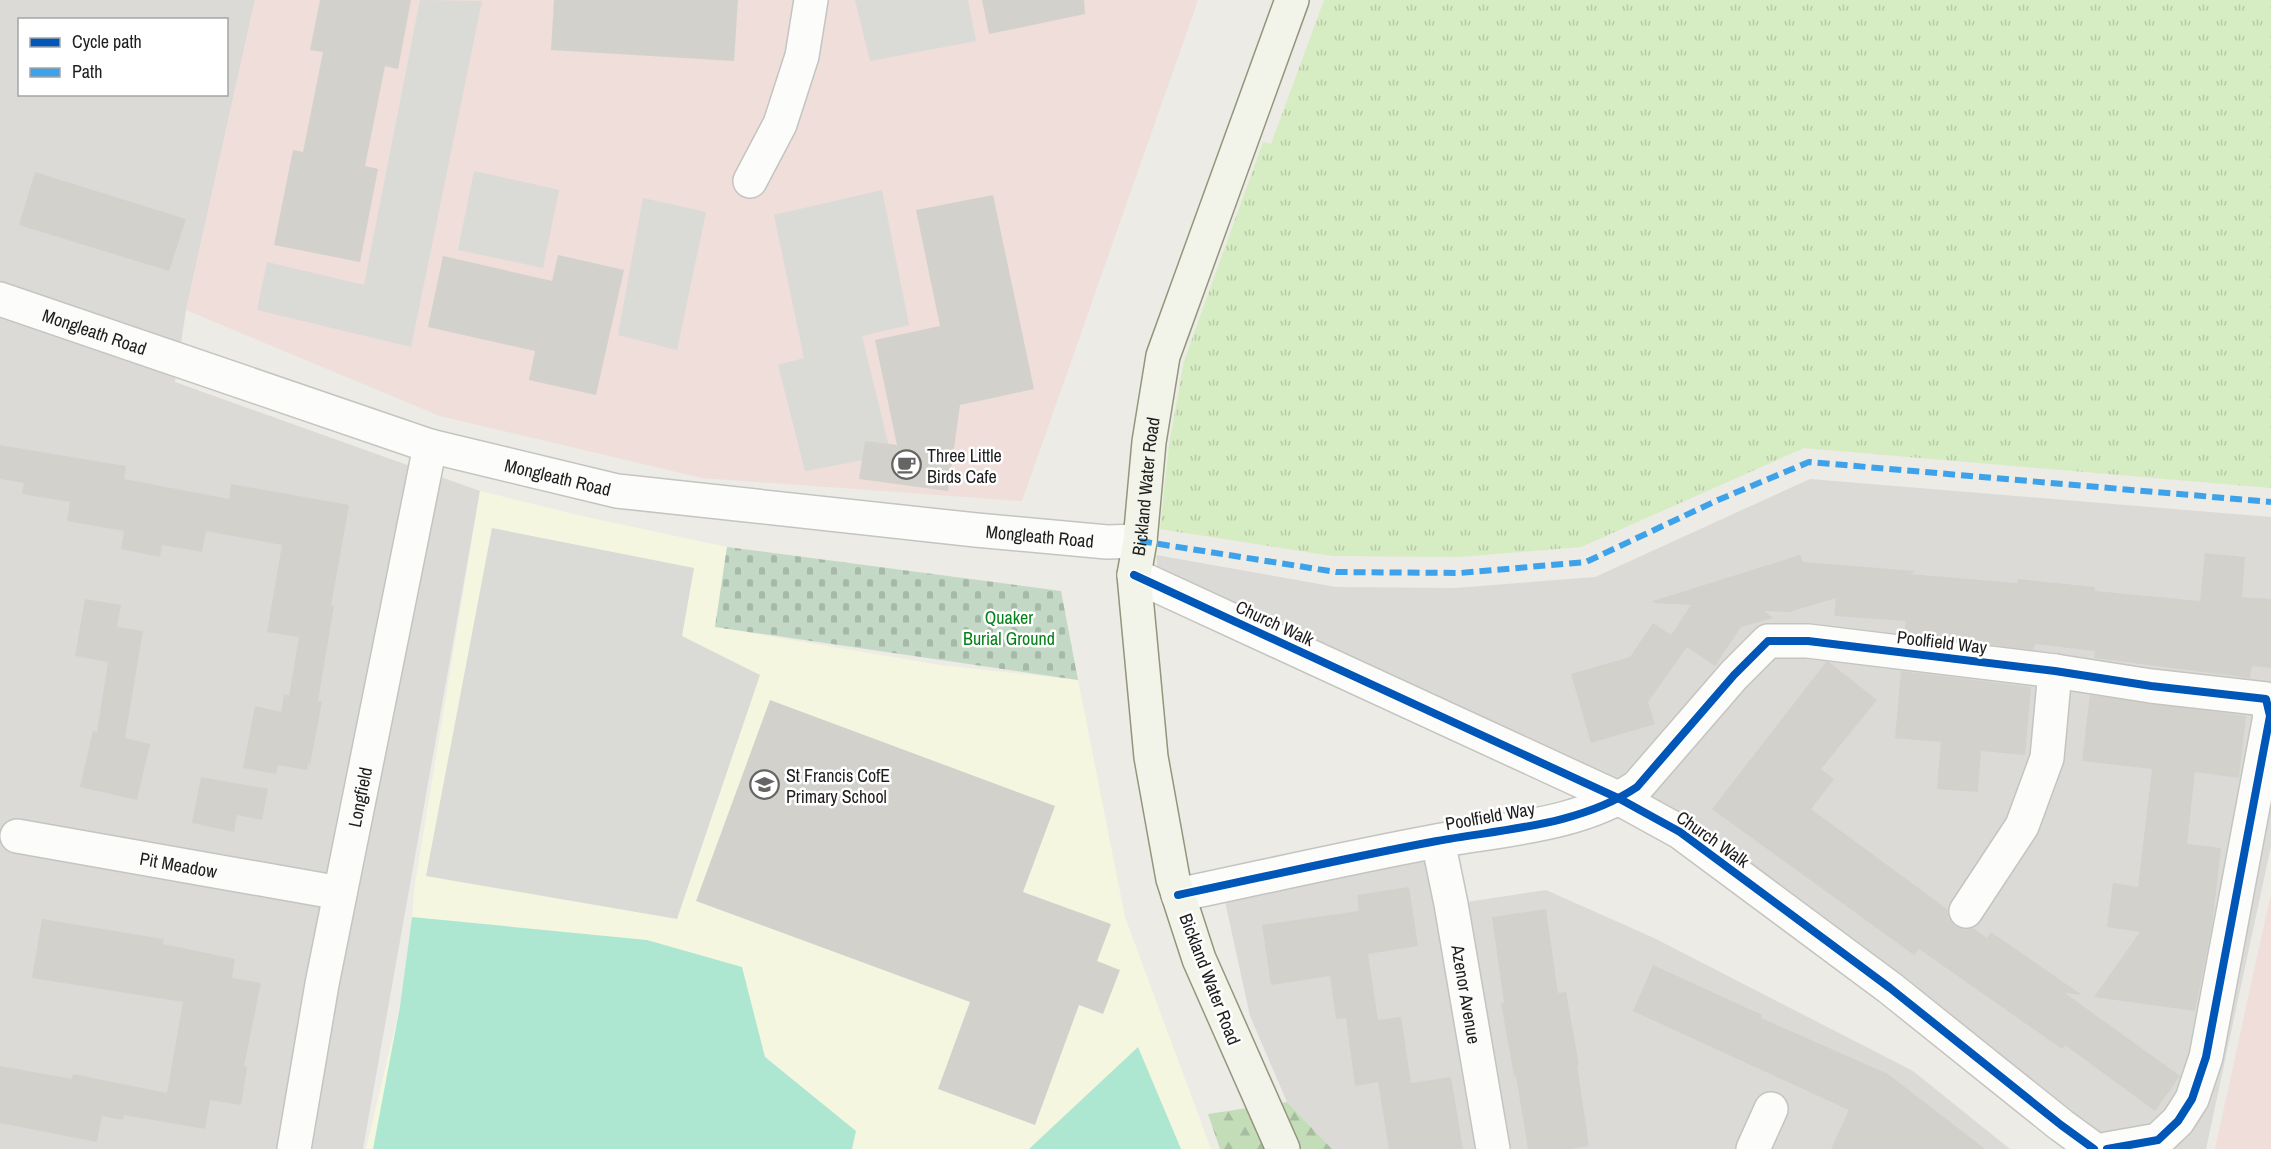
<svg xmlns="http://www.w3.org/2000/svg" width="2271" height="1149" font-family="'Archivo Narrow',sans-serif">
  <defs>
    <pattern id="grass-tufts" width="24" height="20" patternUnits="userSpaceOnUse" patternTransform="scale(1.5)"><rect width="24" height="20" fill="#d6ecc2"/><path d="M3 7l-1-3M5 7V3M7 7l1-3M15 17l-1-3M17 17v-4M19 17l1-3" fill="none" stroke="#b7caa6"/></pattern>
    <pattern id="forest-firs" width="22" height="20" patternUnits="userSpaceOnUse" patternTransform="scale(1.5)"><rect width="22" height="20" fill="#c4ddb9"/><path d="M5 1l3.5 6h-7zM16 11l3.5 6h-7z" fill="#a8bd9f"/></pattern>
    <pattern id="cemetery-stones" width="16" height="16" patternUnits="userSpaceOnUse" patternTransform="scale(1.5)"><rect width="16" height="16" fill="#c3d8c5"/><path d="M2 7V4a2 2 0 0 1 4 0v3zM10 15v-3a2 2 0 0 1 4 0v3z" fill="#a7b9a9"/></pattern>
  </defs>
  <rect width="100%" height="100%" fill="#ecebe5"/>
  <g fill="#dbdad7" fill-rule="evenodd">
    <path d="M0,0H255L186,310L175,382L480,491L363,1149H0ZM20,20H226V94H20Z"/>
    <path d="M1810,479L2271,517V846L2206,1149H2116L1686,819L1158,573L1156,555L1336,587L1455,588L1595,577Z"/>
    <path d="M1431,851L1441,906L1546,890L1654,938L1913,1071L2010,1149H1332L1287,1102L1250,1016L1224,897Z"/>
  </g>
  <g fill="#efded9">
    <path d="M255,0H1198L1022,501L702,478L440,416L186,310Z"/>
    <path d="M2271,893V1149H2215Z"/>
  </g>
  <path fill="#f5f6e0" d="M480,491L582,516L727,547L715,627L940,665L1078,680L1125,917L1211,1149H366L400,1006L412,917L414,890Z"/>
  <path fill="url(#grass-tufts)" d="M1324,0H2271V488L1804,448L1581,547L1459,557L1333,556L1160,529L1169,445L1184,361L1263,142L1271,144Z"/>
  <path fill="url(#forest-firs)" d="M1287,1102L1332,1149H1220L1208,1114Z"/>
  <path fill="url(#cemetery-stones)" d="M727,547L1061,591L1078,680L715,627Z"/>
  <g fill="#aee7d1">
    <path d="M412,917L647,940L742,967L765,1057L856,1131L852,1149H373L400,1006Z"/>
    <path d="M1138,1047L1181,1149H1029Z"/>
  </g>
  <g fill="#dadad7">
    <path d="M420,0L482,1L411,347L257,310L267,262L364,285Z"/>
    <path d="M855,0H968L976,41L870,61Z"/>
    <path d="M474,171L559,190L543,268L458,250Z"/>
    <path d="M882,190L909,325L862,336L891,455L805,471L778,365L804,358L774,215Z"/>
    <path d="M643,198L706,212L677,350L618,335Z"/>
    <path d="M492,528L694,568L682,636L760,675L677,919L426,876Z"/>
  </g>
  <g fill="#d3d1cc">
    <path d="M320,0H411L398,69L385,66L365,166L378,169L360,262L274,245L293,150L303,152L323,52L310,50Z"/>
    <path d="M554,0H738L734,61L551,50Z"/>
    <path d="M982,0H1084L1085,14L989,34Z"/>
    <path d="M35,172L186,219L169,271L19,225Z"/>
    <path d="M993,195L1034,389L960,405L948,491L859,479L865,441L897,445L875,340L940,326L916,210Z"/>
    <path d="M558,255L624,270L596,395L529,380L535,351L428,327L443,256L552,281Z"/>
    <path d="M0,445L126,466L124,479L229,499L231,484L349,505L331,606H334L318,701H322L310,765L308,764L307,770L278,765L279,759L276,774L243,768L255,706L281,712L284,694L289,696L299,637L267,632L282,545L206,531L202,552L162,545L160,557L121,549L124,531L67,521L70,502L22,494L24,483L0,479Z"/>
    <path d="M2205,553L2245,557L2242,597L2271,599V668L2252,666L2250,678L2094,658L2095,651L2035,644L2034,650L1904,634L1906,621L1834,616L1836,598L1789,612L1764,611L1773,618L1741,627L1715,666L1687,647L1648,702L1655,724L1591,743L1571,674L1630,657L1653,623L1671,635L1691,605L1654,603L1653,601L1800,555L1803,562L1916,571L1910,574L2017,583L2018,579L2095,587V591L2200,601Z"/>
    <path d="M85,599L121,605L117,627L143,631L125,738L150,744L137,800L80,787L93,731L97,732L108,662L75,656Z"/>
    <path d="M1826,662H1829L1877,700L1821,769L1834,779L1811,809L1947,909L1949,919L1955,926L1964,930L1973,928L1987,938L1991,932L2082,995L2065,993L2180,1076L2155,1111L2065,1045L2062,1049L1919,949L1914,955L1712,809Z"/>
    <path d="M1901,671L2031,687L2025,755L1981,751L1978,792L1937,789L1941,742L1895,738Z"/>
    <path d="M2090,695L2246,716L2239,778L2195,772L2187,844L2221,848L2212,926L2195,1011L2094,997L2140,932L2107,927L2113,883L2138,887L2152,769L2082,761Z"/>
    <path d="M770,700L1055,806L1023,892L1111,924L1097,961L1120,970L1103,1014L1079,1005L1035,1125L938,1089L970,1002L696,901Z"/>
    <path d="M201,777L268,789L262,820L237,815L234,832L192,823Z"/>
    <path d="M1409,887L1418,946L1368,954L1378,1020L1401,1017L1411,1083L1451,1077L1463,1149H1389L1378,1082L1355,1086L1346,1018L1336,1019L1330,976L1271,985L1262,925L1359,911L1357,895Z"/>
    <path d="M1546,909L1558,993L1566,992L1579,1065H1577L1589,1146L1571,1149H1528L1516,1076H1514L1501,1003H1504L1492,917Z"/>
    <path d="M42,919L164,939L163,944L235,959L232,978L261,983L244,1066L247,1067L241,1105L210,1100L205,1129L124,1115L123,1120L102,1116L97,1142L0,1123V1066L72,1079L73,1074L167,1093L183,1002L32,978Z"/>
    <path d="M1653,965L1762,1015L1761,1018L1888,1074L1985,1149H1831L1849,1110L1633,1011Z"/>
  </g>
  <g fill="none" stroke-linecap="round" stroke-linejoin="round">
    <defs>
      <g id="street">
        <path d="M750,181L780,124L802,56L811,0"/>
        <path id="s1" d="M0,299L430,446L617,491L976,530L1107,542L1140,541"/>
        <path d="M1134,575L1620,799L1680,832L1890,988L2061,1125L2094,1149"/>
        <path id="s2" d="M17,836L340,893"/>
        <path id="s3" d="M1438,841L1451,904L1493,1149"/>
        <path d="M1178,895C1264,877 1350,857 1437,841C1503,829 1579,826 1637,787L1734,675L1768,641H1808L2055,671L2151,686L2266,699L2270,716L2206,1057L2192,1099L2178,1121L2158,1140L2107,1149"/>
        <path d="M1966,911L2022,826L2047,758L2055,671"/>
        <path id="s4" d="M294,1149L322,984L430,446"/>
        <path d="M1753,1149L1771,1109"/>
      </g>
      <g id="secondary">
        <path id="s5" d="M1283,1149L1199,959L1173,879L1151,757L1134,575L1140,541L1149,442L1163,356L1292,0"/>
      </g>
    </defs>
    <use href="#street" stroke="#c4c4c1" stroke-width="36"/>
    <use href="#secondary" stroke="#93967c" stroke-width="36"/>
    <use href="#street" stroke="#fcfcfb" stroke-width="33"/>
    <use href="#secondary" stroke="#f3f4e9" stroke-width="33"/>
    <path stroke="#3da2ea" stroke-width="6" stroke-dasharray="12 6" stroke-linecap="butt" d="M1140,541L1336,572L1460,573L1586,562L1718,500L1809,462L2271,502"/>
    <defs>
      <g id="cycleway">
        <path d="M1134,575L1620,799L1680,832L1890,988L2061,1125L2094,1149"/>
        <path d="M1178,895C1264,877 1350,857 1437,841C1503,829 1579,826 1637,787L1734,675L1768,641H1808L2055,671L2151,686L2266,699L2270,716L2206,1057L2192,1099L2178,1121L2158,1140L2107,1149"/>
      </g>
    </defs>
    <use href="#cycleway" stroke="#fff" stroke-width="11"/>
    <use href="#cycleway" stroke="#0057b8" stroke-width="8"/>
  </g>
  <defs>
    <symbol id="cafe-ring" viewBox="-11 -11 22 22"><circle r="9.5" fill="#fff" stroke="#656563" stroke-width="1.5"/><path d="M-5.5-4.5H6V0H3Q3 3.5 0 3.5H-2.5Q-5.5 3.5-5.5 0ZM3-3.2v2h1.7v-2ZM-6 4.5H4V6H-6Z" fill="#656563"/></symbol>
    <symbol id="school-ring" viewBox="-11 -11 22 22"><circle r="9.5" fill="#fff" stroke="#656563" stroke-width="1.5"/><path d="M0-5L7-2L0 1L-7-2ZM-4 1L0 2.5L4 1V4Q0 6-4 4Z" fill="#656563"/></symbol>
  </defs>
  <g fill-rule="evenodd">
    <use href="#cafe-ring" x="890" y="448" width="33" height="33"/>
    <use href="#school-ring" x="748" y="768" width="33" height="33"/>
  </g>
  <g text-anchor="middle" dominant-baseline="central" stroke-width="5" stroke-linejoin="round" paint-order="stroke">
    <g font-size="18" fill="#1d1d1d" stroke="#fff">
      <text stroke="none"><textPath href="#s1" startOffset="100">Mongleath Road</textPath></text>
      <text stroke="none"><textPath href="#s1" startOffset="586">Mongleath Road</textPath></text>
      <text stroke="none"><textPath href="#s5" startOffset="688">Bickland Water Road</textPath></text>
      <text stroke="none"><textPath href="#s1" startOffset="1072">Mongleath Road</textPath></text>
      <text transform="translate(1275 623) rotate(25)">Church Walk</text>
      <text transform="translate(1942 642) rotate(7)">Poolfield Way</text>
      <text stroke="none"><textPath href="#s4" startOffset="358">Longfield</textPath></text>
      <text transform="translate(1490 816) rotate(-10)">Poolfield Way</text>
      <text transform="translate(1713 839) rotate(35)">Church Walk</text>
      <text stroke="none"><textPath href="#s2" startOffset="164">Pit Meadow</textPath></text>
      <text transform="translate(1210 979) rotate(69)">Bickland Water Road</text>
      <text stroke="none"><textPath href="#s3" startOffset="156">Azenor Avenue</textPath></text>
    </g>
    <g font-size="18" fill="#1d1d1d" stroke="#fff" text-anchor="start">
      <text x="927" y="455">Three Little<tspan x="927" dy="21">Birds Cafe</tspan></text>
      <text x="786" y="775">St Francis CofE<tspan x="786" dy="21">Primary School</tspan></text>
    </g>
    <g font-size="18" fill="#068118" stroke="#fff">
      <text x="1009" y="617">Quaker<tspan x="1009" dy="21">Burial Ground</tspan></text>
    </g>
  </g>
  <rect x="18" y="18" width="210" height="78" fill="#ffffff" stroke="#a5a5a5" stroke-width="1.5"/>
  <rect x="30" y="38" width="30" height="9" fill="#0057b8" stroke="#a5a5a5" stroke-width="1.5"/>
  <text x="72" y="48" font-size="18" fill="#1d1d1d">Cycle path</text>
  <rect x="30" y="68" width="30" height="9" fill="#3da2ea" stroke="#a5a5a5" stroke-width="1.5"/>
  <text x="72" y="78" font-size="18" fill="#1d1d1d">Path</text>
</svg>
